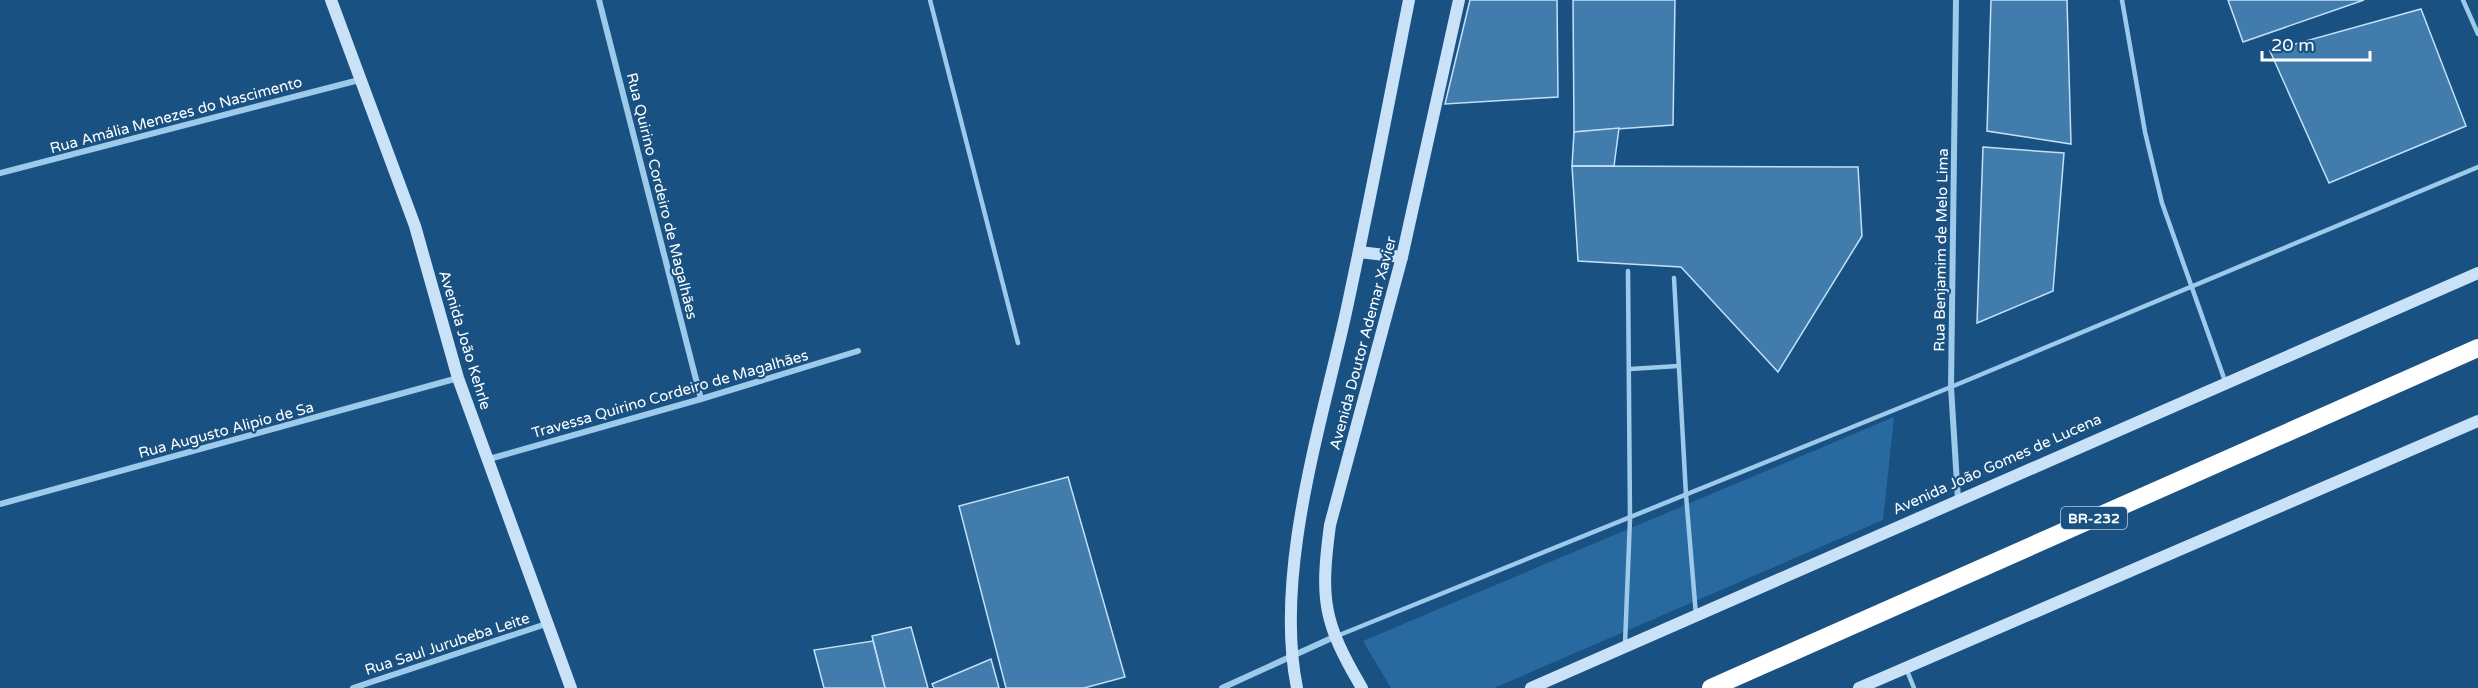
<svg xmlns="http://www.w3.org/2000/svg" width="2478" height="688" font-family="'Varela Round',sans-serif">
  <rect width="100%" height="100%" fill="#195282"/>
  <path fill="#286a9f" d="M1894,417L1883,520L1494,688H1391L1363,641Z"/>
  <g fill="#427cac" stroke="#c2e0f8" stroke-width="1.5">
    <path d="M1470,0H1557L1558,97L1445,104Z"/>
    <path d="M1573,0H1675L1673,125L1574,132Z"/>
    <path d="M1991,0H2067L2071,144L1987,131Z"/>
    <path d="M2228,0H2364L2243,42Z"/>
    <path d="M2421,9L2466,126L2329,183L2270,51Z"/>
    <path d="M1619,128L1614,166H1572L1574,132Z"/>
    <path d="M1983,147L2064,153L2053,291L1977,323Z"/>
    <path d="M1572,166L1858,167L1862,236L1778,372L1681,267L1578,261Z"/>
    <path d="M1068,477L1125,677L1084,688H1006L959,506Z"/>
    <path d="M911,627L928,688H885L872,636Z"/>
    <path d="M873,641L885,688H824L814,650Z"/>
    <path d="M991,659L999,688H934L932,684Z"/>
  </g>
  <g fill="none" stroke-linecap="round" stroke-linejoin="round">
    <g stroke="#9dc9eb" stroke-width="4.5">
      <path d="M930,0L1018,343"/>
      <path d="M2122,0L2145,132L2162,203L2225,381"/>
      <path d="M2463,0L2478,34"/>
      <path d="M1674,278L1686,495L1696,615"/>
      <path d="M1630,369L1678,366"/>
      <path d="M1337,636L1951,387L2478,167"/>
      <path d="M1625,644L1630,519L1628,271"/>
      <path d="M1906,668L1914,688"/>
    </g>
    <g stroke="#9dc9eb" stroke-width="6">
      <path d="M599,0L701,399"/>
      <path d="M1956,0L1951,387L1958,500"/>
      <path d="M0,173L359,80"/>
      <path d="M489,459L701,399L858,351"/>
      <path d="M0,504L458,378"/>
      <path d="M353,688L549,623"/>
      <path d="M1222,688L1334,637"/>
    </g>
    <g stroke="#c9e2f8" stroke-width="12">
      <path d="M331,0L415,226L458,378L571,688"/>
      <path d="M1359,252L1402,257"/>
      <path d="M1297,688C1274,575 1320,429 1345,317C1368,211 1388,106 1409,0"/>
      <path d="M1362,688C1323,622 1320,600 1330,525L1402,257L1459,0"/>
      <path d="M1531,688L2478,273"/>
      <path d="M1859,688L2478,421"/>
    </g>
    <path stroke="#fff" stroke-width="18" d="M1711,688L2478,348"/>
  </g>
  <g text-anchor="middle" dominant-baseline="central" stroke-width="4.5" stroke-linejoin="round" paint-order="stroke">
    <rect fill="#195282" stroke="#bacbda" stroke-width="1.5" x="2061" y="507" width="66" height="22" rx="4.5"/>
    <g font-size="14" font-weight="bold" fill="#fff">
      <text x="2094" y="518">BR-232</text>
    </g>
    <g font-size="15" fill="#fff" stroke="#195282">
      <text transform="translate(176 115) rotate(-15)">Rua Amália Menezes do Nascimento</text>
      <text transform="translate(662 196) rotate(76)">Rua Quirino Cordeiro de Magalhães</text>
      <text transform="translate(1941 250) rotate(-89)">Rua Benjamim de Melo Lima</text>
      <text transform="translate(465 340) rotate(73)">Avenida João Kehrle</text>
      <text transform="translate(1363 343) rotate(-75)">Avenida Doutor Ademar Xavier</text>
      <text transform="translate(670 394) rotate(-16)">Travessa Quirino Cordeiro de Magalhães</text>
      <text transform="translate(226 430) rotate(-15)">Rua Augusto Alipio de Sa</text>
      <text transform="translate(1997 464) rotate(-24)">Avenida João Gomes de Lucena</text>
      <text transform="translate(447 644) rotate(-18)">Rua Saul Jurubeba Leite</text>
    </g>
  </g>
  <path d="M2262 51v9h108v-9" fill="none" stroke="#ffffff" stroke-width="3"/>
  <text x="2271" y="51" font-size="18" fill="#ffffff" stroke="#195282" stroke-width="4.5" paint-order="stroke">20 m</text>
</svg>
